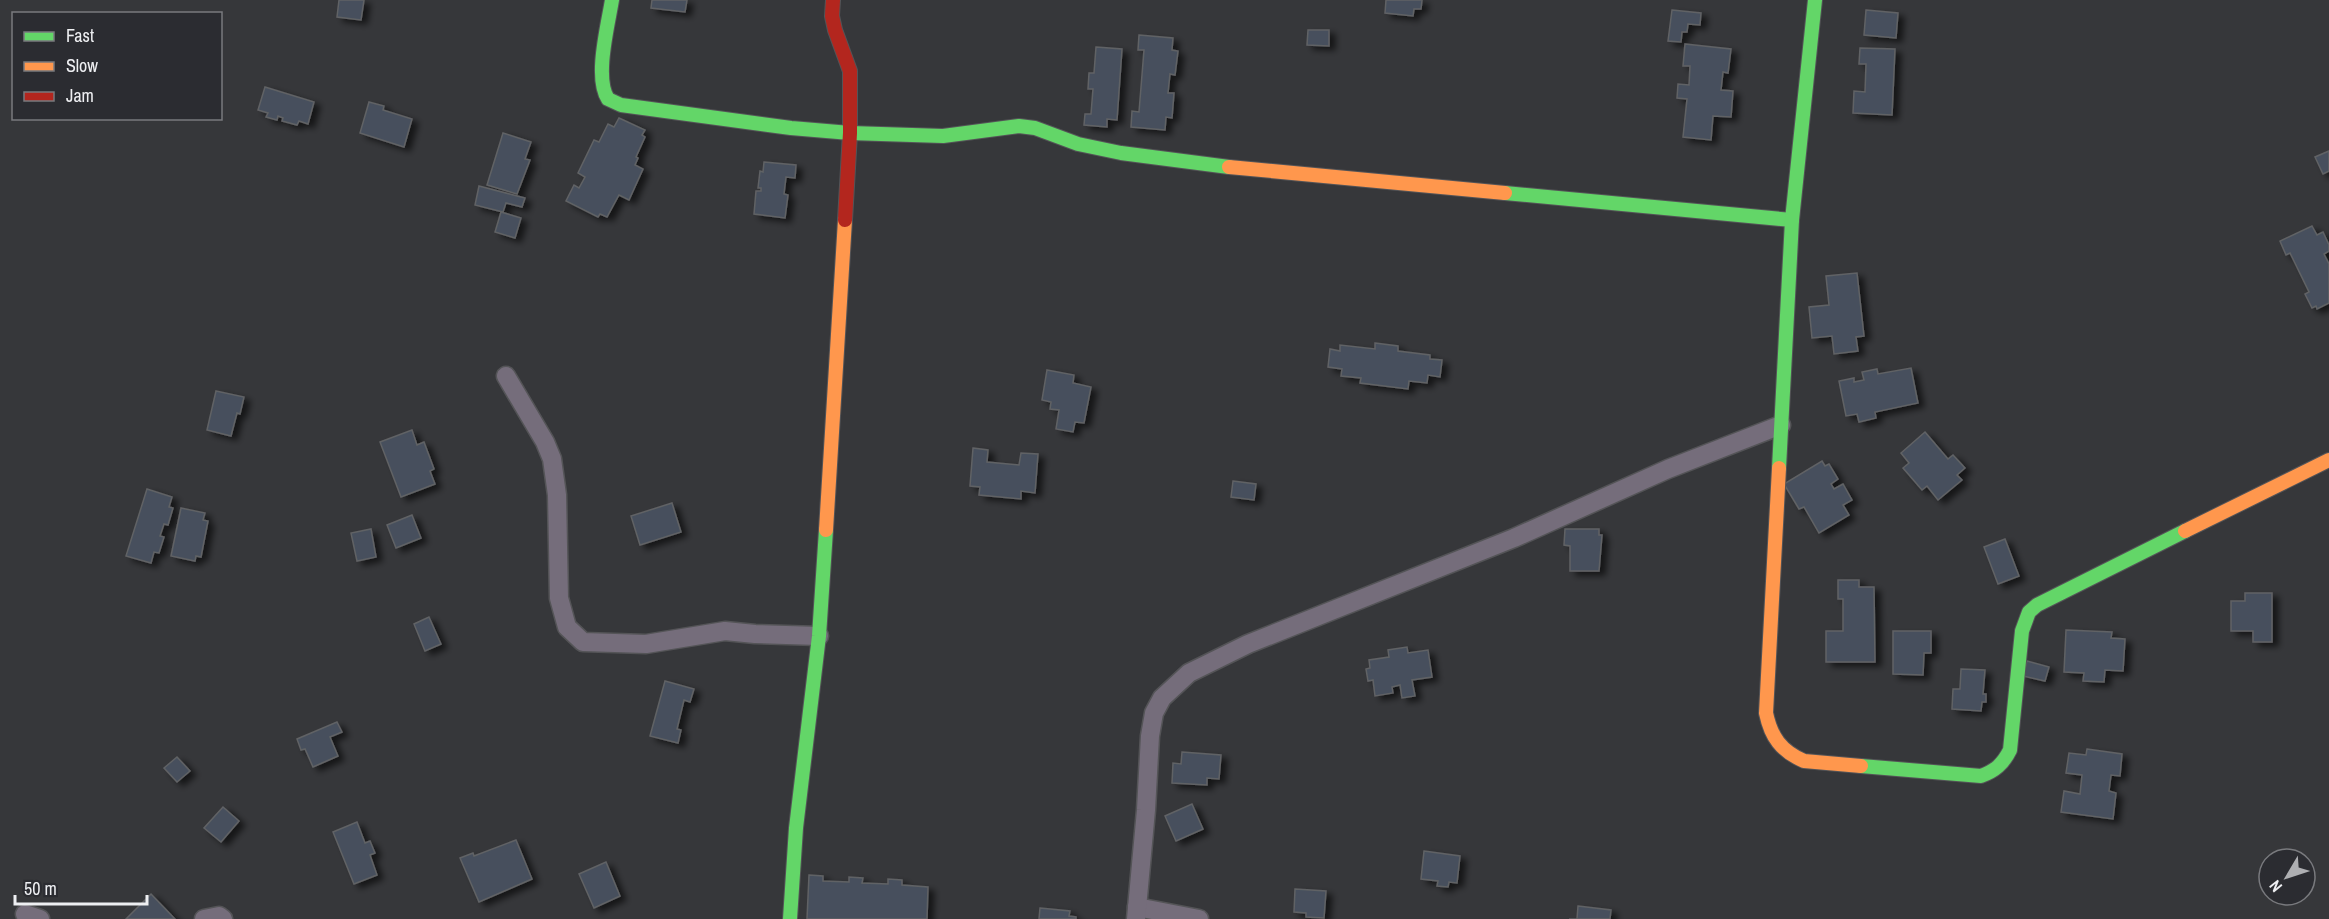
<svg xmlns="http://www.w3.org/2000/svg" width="2329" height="919" font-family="'Archivo Narrow',sans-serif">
  <defs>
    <filter id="shadow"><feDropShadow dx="6" dy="4" stdDeviation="3" flood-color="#0009"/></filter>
  </defs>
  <rect width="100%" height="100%" fill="#36373a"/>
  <g fill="#46505d" stroke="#616265" stroke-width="1.5" filter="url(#shadow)">
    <path d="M339,0H364L361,20L337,17Z"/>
    <path d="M652,0H687L685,12L651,8Z"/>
    <path d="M1386,0H1422L1421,9H1414L1413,16L1385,13Z"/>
    <path d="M1672,10L1701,13L1700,25L1688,24L1687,32H1682L1681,42L1668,41Z"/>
    <path d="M1866,10L1898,13L1896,38L1864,35Z"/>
    <path d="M1308,30H1329V46L1307,45Z"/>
    <path d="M1139,35L1173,38L1172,50L1178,51L1175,75L1170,74L1168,93H1174L1172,118L1166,117L1165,130L1131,127L1132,111L1139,112L1144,50H1138Z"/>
    <path d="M1685,44L1731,49L1728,73L1723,72L1721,90L1733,91L1731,117L1713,116L1711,140L1683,137L1687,99L1677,98L1678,84L1689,85L1690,66H1683Z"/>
    <path d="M1096,47L1122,49L1117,120L1107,119V127L1084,125L1085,114H1091L1093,89H1088L1089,73H1094Z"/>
    <path d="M1860,48L1895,49L1892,115L1853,113L1854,91L1865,92L1866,64H1859Z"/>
    <path d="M265,87L314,102L308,124L299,121L297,125L282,121L283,118L278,116L277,120L266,117L268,113L258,110Z"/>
    <path d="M369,102L384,106L383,110L412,119L404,147L360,133Z"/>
    <path d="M619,118L645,130L642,135L645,137L636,157L638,158L635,165L643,169L629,200L619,195L607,217L600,214L598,217L566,201L574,185L579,188L585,177L578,173L594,140L599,142L608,124L614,127Z"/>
    <path d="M503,133L531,142L525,159L530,160L517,194L487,185Z"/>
    <path d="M2329,151V171L2323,174L2315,157Z"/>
    <path d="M764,162L796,165L795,178L786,177L784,194L788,195L785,218L754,214L756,191H761V188H758L760,171L763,172Z"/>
    <path d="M479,186L525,198L522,207L506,203L503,212L475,205Z"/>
    <path d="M501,212L521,218L515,238L495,232Z"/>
    <path d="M2312,226L2317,235L2323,232L2329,245V251L2324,254L2329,264V303L2317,309L2316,306L2312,308L2305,294L2309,292L2290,253L2286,255L2280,241Z"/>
    <path d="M1857,273L1864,336L1856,337L1858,351L1834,354L1832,336L1812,338L1809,307L1829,305L1826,276Z"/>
    <path d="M1375,343L1398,346V351L1430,355V359L1442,360L1440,377L1428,375L1427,383L1409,381L1408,389L1360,383L1361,378L1341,376L1342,369L1328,367L1330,349L1340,351V345L1375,349Z"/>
    <path d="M1911,368L1918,403L1875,412L1876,418L1859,422L1857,414L1846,416L1839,381L1854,378V382L1864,380L1862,372L1877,369L1878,374Z"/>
    <path d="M1047,370L1074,375L1073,383L1091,387L1084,423L1075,422L1073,432L1056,429L1059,410L1050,409L1051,402L1042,400Z"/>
    <path d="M216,391L244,397L240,414L237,413L231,436L207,430Z"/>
    <path d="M412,430L417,445L424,442L434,469L430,471L435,484L401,497L380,442Z"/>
    <path d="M1925,432L1948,459L1953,455L1965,468L1957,475L1962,480L1938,500L1927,486L1922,490L1903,468L1909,463L1901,453Z"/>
    <path d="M973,448L988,450L987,462L1019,465L1021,453L1038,454L1035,493L1021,491V499L979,495L980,487L970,486Z"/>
    <path d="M1822,461L1825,466L1829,464L1838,479L1831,484L1834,489L1843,484L1852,500L1843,505L1849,515L1819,533L1804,507L1799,509L1784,484Z"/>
    <path d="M1233,481L1256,484L1254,500L1231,497Z"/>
    <path d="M147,489L172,497L169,507L173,508L168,525L164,524L160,536L164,537L159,553L154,552L151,563L126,556Z"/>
    <path d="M672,503L681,532L640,545L631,516Z"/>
    <path d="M181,508L205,513L203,520L208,521L201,557L196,556L195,561L171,556Z"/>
    <path d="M412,515L421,538L396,548L387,525Z"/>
    <path d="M371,529L376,557L357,561L351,533Z"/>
    <path d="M1565,529H1599V535H1602L1599,571H1570V546L1564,545Z"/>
    <path d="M2005,539L2019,576L1998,584L1984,547Z"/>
    <path d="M1838,580H1859V587H1874L1875,662H1826V631H1843V599H1838Z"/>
    <path d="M2245,593H2272V642H2253V631H2231V601H2245Z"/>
    <path d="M429,617L441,644L425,651L414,624Z"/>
    <path d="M2066,630L2112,632L2111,638L2125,639L2123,671L2105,670L2104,682L2083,681L2084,673L2064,672Z"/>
    <path d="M1893,631H1931V653H1924L1923,675L1893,674Z"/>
    <path d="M1407,647L1408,653L1428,650L1432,677L1412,680L1415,696L1402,698L1400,685L1392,687L1393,693L1375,696L1373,680L1368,681L1366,669L1370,668L1369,660L1389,657L1388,650Z"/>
    <path d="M2027,661L2049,667L2045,681L2023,676Z"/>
    <path d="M1961,669L1985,670L1983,694H1986V702H1982L1981,711L1952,709L1953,689H1960Z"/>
    <path d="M665,681L694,689L690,702L684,700L677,729L681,730L678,743L650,736Z"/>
    <path d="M337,722L342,732L330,737L338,756L313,767L305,749L301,750L297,739Z"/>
    <path d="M2087,749L2122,754L2120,776L2111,775L2109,791L2116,793L2113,819L2061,812L2064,791L2080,794L2082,775L2066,773L2069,753L2086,755Z"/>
    <path d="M1182,752L1221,755L1219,779L1207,778V785L1172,783L1173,763L1181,764Z"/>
    <path d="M177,757L190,771L177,782L164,768Z"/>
    <path d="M1192,804L1203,829L1176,841L1165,816Z"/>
    <path d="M223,807L239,821L221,842L204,828Z"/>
    <path d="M357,822L365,843L370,841L375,853L370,855L377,875L354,884L333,832Z"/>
    <path d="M516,840L532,879L479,902L460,858L473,853L474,856Z"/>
    <path d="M1424,851L1460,856L1457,883L1449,882L1448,887L1437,886L1438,881L1421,879Z"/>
    <path d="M606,862L620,896L594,908L579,874Z"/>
    <path d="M809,875L823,876V881L849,882V877L863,878L862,883L888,884V879L902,880V885L928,887L927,919H807Z"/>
    <path d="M1295,889L1326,891L1324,918L1306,917V913L1294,912Z"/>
    <path d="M151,894L175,919H126Z"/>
    <path d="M1578,906L1611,910L1610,919H1569H1577Z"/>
    <path d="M1040,908L1070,911L1069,916L1076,917V919H1039Z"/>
  </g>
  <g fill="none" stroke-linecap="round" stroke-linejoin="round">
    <defs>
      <g id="street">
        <path d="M506,376L545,442L552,459L557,495L559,598L567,627L583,642L646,644L725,631L755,634L819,636"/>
        <path d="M1137,907L1199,919"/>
        <path d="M25,914L40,919"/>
        <path d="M204,919L219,916L223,919"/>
        <path d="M1136,919L1146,810L1150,736L1154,713L1162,698L1189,673L1248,644L1514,538L1668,469L1781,425"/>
      </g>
      <g id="fast">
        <path d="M612,0C608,25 594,78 608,99L621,105L791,128L850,133L943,136L1019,126L1035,128L1078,144L1121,153L1229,167"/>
        <path d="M1505,193L1792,220"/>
        <path d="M1779,468L1792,220L1815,0"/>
        <path d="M1861,766L1981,776C1995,771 2003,764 2010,750L2022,631L2029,612L2037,605L2185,531"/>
        <path d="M790,919L796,828L819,636L826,530"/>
      </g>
      <g id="slow">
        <path d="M1229,167L1505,193"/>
        <path d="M1779,468L1766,713C1771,737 1781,751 1804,761L1861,766"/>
        <path d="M826,530L845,220"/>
        <path d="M2185,531L2329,460"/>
      </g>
      <path id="jam" d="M833,0L832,16L835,30L850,71V133L845,220"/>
    </defs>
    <use href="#street" stroke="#545457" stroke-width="21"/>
    <use href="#fast" stroke="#545457" stroke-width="16"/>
    <use href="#slow" stroke="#545457" stroke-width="16"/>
    <use href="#jam" stroke="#545457" stroke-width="16"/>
    <use href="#street" stroke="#756d7b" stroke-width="18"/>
    <use href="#fast" stroke="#63d668" stroke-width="14"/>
    <use href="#slow" stroke="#ff974d" stroke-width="14"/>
    <use href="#jam" stroke="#b3261e" stroke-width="14"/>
  </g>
  <rect x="12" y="12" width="210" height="108" fill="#2b2c31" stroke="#797a7e" stroke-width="1.5"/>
  <rect x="24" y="32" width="30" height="9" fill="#63d668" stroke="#797a7e" stroke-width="1.5"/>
  <text x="66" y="42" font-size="18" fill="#eeeff2">Fast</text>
  <rect x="24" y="62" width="30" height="9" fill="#ff974d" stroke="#797a7e" stroke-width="1.5"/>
  <text x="66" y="72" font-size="18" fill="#eeeff2">Slow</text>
  <rect x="24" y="92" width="30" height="9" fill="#b3261e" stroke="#797a7e" stroke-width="1.5"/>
  <text x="66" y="102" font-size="18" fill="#eeeff2">Jam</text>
  <g transform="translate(2287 877) rotate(231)"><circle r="28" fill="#2b2c31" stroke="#797a7e" stroke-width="1.5"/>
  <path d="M0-4.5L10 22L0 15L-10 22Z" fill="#aeafb2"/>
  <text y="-9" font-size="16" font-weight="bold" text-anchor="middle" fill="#eeeff2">N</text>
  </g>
  <path d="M15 895v9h132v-9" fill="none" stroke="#eeeff2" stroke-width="3"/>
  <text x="24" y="895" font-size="18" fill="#eeeff2" stroke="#2b2c31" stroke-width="4.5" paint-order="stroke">50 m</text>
</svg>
